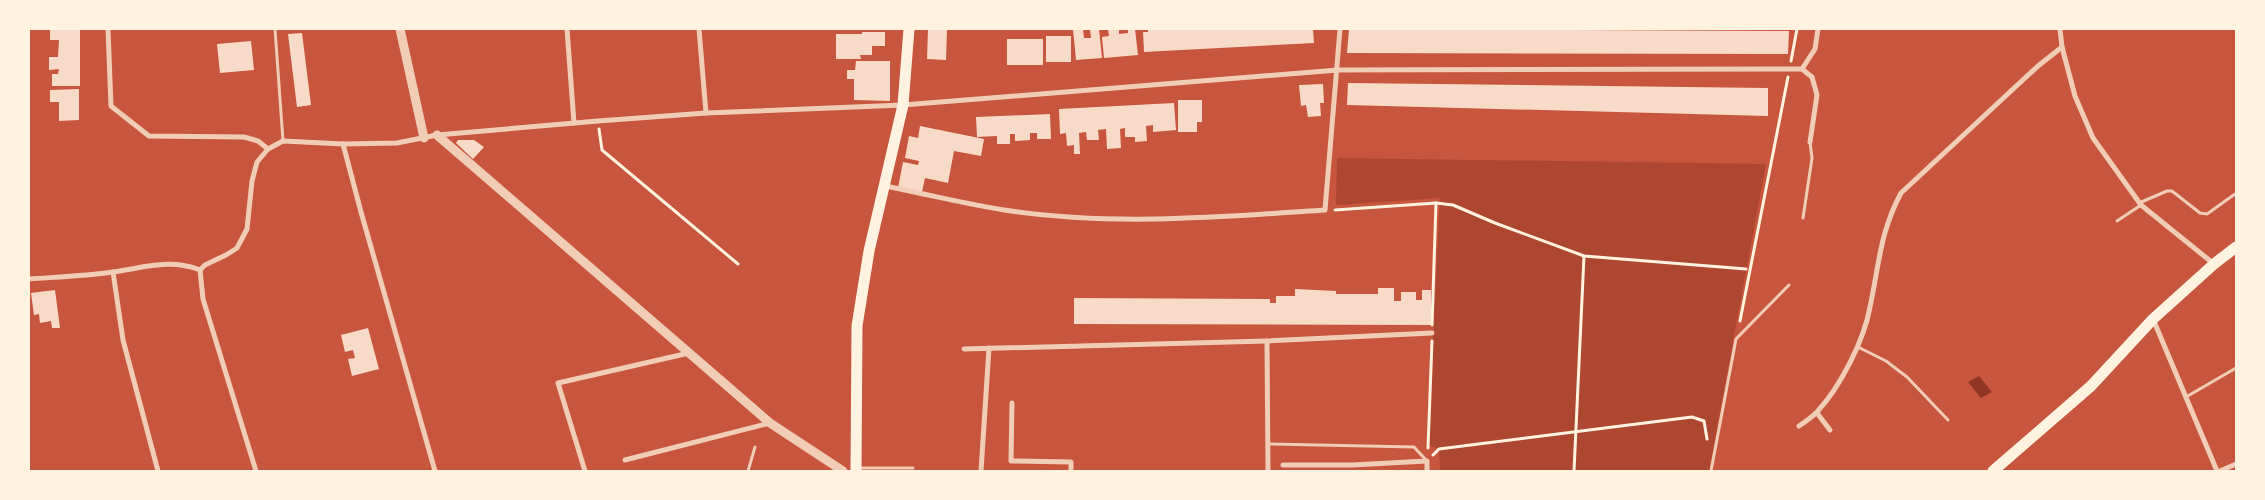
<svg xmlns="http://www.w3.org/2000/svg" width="2265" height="500" font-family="'Noto Sans',sans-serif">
  <rect width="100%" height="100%" fill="#c8553d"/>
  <path fill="#ae4732" d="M1337,158L1766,164L1709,471H1440L1439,449L1428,445L1440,198L1336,205Z"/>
  <path fill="#8f3625" d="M1979,376L1992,392L1981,398L1968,382Z"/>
  <g fill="#f7dbc8">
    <path d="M50,29H80V86H52V74H58L59,69L49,70V57H58L59,40H50Z"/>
    <path d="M928,29H947L946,60L927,59Z"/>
    <path d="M1073,29H1083L1084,38H1091L1090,29H1099L1102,58L1076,60Z"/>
    <path d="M1108,29H1119V34L1128,33V29H1135L1138,55L1104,58L1102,37L1109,36Z"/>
    <path d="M1148,29H1313L1314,43L1144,52L1143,32H1148Z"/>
    <path d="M1349,29L1789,31L1788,54L1347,53Z"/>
    <path d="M862,32H885V46H872V55H860L861,59H836V34H862Z"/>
    <path d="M302,33L311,105L297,107L288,34Z"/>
    <rect x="1046" y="36" width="25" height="26"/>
    <rect x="1007" y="39" width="36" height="26"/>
    <path d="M251,41L254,70L220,73L217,44Z"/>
    <path d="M856,61H890V101L854,100V79H847V70H855Z"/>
    <path d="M1348,83L1768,88V116L1347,105Z"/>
    <path d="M1323,84L1324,103H1320L1321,116L1308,117L1306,105L1301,106L1299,85Z"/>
    <path d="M79,89V120L59,121V102H50V90Z"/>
    <path d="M1178,100H1202V122H1197V132H1178Z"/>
    <path d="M1174,103L1176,130L1153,132V125L1146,126L1147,141L1135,142V137H1125V128L1120,129L1121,148L1107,149L1106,129L1098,130L1099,140H1087L1086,132L1079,133L1080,154H1074V145L1067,146L1066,133L1060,134L1059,109Z"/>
    <path d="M1050,114L1051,139H1037V133H1030V140L1015,141V134H1010V144H997V136L977,137L976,117Z"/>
    <path d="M920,126L984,139L981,156L954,151L948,183L925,178L922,192L898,188L903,162L918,165L919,161L905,158L909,136L918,138Z"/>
    <path d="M458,140H474L484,147L473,159L456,143Z"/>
    <path d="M1378,288H1394V301H1401V292H1416V300H1422V290H1431V325L1074,324V298L1270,299V303H1276V296H1295V289L1336,291V294H1378Z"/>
    <path d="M55,290L60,328H52L51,321L40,323L39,314L34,315L31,293Z"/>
    <path d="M368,328L379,369L352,376L348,359L355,358L353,350L345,352L341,335Z"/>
  </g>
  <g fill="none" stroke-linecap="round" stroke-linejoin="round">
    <g stroke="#fff3e0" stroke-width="3">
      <path d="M1791,61L1797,29"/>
      <path d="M599,129L602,150L738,264"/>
      <path d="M1436,203L1453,205L1495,223L1584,256L1746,269"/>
      <path d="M1335,210L1436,203L1432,325"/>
      <path d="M1740,321L1788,77"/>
      <path d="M1428,448L1432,341"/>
      <path d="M1433,455L1439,449L1692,417L1704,421L1707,439"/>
      <path d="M1574,471L1584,256"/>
    </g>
    <g stroke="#f1ccb7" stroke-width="3">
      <path d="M275,29L283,141"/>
      <path d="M2139,203L2167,191H2172L2200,213L2207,214L2235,194"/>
      <path d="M1803,218L1812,158L1810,142"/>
      <path d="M2117,221L2141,205"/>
      <path d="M1858,347L1886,361L1907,377L1948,420"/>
      <path d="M2186,397L2236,368"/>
      <path d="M1269,444L1414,447L1427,461"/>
      <path d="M859,468H913"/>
      <path d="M748,471L755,447"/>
      <path d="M1711,471L1736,339L1789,285"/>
    </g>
    <g stroke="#f1ccb7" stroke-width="5">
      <path d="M108,29L111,106L149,136L244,137L258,141L268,149"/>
      <path d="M567,29L574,123"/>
      <path d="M699,29L706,113"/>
      <path d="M2060,29L2062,47L2075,96L2093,138L2141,205L2214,264"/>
      <path d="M1810,142L1817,95L1812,77L1802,69L1815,49L1818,29"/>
      <path d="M343,144L361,212L435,471"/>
      <path d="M885,186C927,194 969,205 1011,211C1115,226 1221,217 1325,210L1340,29"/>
      <path d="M200,270L205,265L226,255L237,248L247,229L252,181L257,162L268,149L283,141L343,144L397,143L437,135L598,121L706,113L903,105L1338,70L1802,69"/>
      <path d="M200,270L203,299L256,471"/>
      <path d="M113,272L123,340L158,471"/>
      <path d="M29,279C57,277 85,276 113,272C143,268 170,258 200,270"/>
      <path d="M2153,319L2217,471"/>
      <path d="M1267,341L1268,471"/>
      <path d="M964,349L1267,341L1432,333"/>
      <path d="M1012,403L1011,461L1071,462V471"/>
      <path d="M1817,413L1830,430"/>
      <path d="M1799,426C1805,422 1812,417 1817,412C1840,387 1864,341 1870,307C1879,265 1880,232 1901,193L2038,66L2062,47"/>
      <path d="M625,460L770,423"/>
      <path d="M1283,465H1352L1427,461V471"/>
      <path d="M585,471L558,383L689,353"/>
      <path d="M981,471L989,348"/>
      <path d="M2220,471L2236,464"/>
    </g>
    <g stroke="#f1ccb7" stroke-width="9">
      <path d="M400,29L424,138"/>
      <path d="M437,135L770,423L843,471"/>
    </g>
    <g stroke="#fff3e0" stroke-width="11">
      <path d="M856,471L857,326L869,251L903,105L909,29"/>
      <path d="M1993,471L2091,386L2153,319L2214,264L2236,247"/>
    </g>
  </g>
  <rect width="2265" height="500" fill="none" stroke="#fff3e0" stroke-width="60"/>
</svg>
